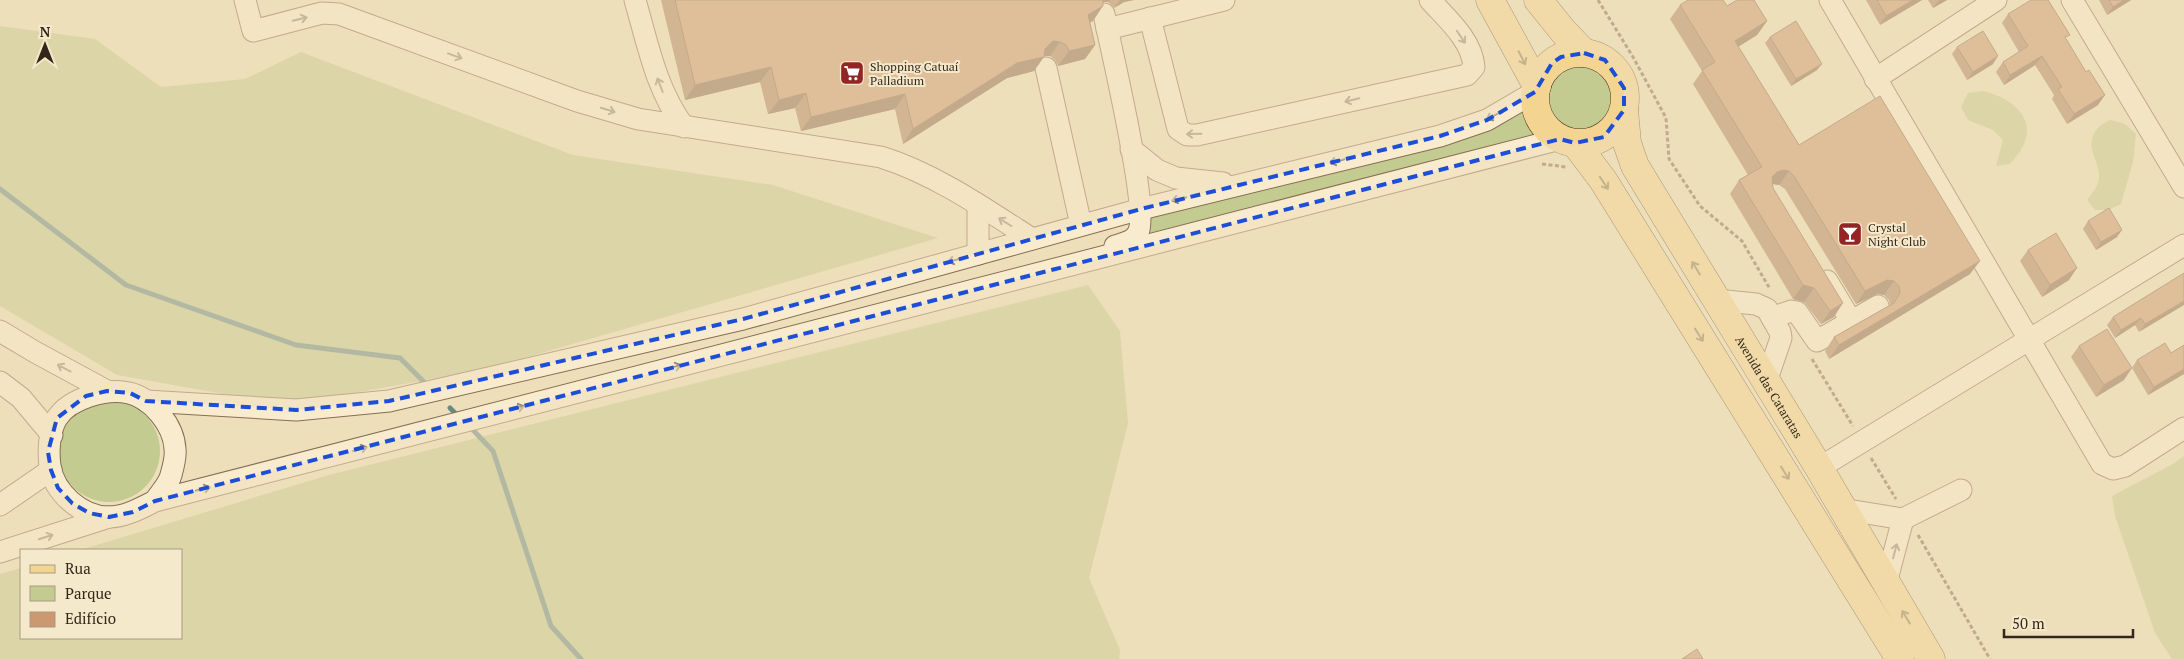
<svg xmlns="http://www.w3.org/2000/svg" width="2184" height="659" font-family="'PT Serif',serif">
  <rect width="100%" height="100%" fill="#eedfbb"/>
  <g fill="#c4cb90">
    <path d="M0,26L95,39L161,87L245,79L301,52L573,155L773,185L938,238L483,370L286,405L117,375L0,306Z"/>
    <circle cx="1580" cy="98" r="32"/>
    <path d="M1983,91C2006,96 2035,114 2025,141C2022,150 2016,157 2010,164L1996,166L2003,140L1993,130L1968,120L1961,107L1968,93Z"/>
    <path d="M1521,106L1531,124L1543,136L1149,233L1150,218L1471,137L1493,128Z"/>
    <path d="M2111,120L2125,124L2136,134L2133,162L2121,204L2108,210H2095L2087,200C2093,192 2099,186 2099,176C2099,167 2094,158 2092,149C2089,136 2099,123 2111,120Z"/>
    <path d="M1088,285L1120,331L1128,423L1089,578L1120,650L1119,659H0V574L21,568V638H181V550H80L329,475Z"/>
    <circle cx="109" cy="451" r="51"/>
    <path d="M2184,456V659H2172L2155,633L2115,516L2112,496L2173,464Z"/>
  </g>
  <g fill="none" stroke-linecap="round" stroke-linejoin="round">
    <g stroke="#688b83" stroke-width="5">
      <path d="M0,189L126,285L296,345L400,358L427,385"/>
      <path d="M450,408L457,415"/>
      <path d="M473,430L493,451L551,626L581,659"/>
    </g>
    <defs>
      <g id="minor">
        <path d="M245,0L253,31L322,13L339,14L577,101L638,119L881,157C935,174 984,208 1032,239"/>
        <path d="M635,0C648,45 656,89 684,127"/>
        <path d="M1830,0L2102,464L2113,469L2125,466L2184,428"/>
        <path d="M2072,0L2184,187"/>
        <path d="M1104,14C1111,49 1150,210 1138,233C1133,242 1124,243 1115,246"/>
        <path d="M1150,18L1178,129L1187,135H1197L1467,75L1474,67C1472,40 1447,19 1430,0"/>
        <path d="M1107,29L1224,0"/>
        <path d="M1046,68L1081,225"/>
        <path d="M1875,79L1996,0"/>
        <path d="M1131,149L1157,170L1176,178L1223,183"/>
        <path d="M978,254V205"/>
        <path d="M1827,281L1851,321"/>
        <path d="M1716,300L1756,304L1767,309L1780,332L1781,338L1766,382"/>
        <path d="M1772,318L1791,311L1797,312L1817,341L1878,306"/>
        <path d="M0,331L35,352L107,391"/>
        <path d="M0,382L21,398L52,435"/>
        <path d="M146,401L296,410L389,401L743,319L1141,209L1440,136L1487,120L1535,92"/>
        <path d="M1819,468L2184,245"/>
        <path d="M155,501C160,493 169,484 171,475C173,468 176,456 175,449C174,426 152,398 129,393C107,388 70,398 57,418C49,431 48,451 50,466C54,492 81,517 109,517C125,517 141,508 155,501L1560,139"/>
        <path d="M0,505L51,470"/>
        <path d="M1842,509L1903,519L1961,490"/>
        <path d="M0,552L109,517"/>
        <path d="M1886,583L1903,519"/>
      </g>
      <g id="major">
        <path d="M1490,0L1537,86"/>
        <path d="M1538,0L1563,31L1584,53"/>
        <circle cx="1580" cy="98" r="45"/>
        <path id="s1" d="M1624,110L1627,143L1635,166L1819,468L1931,659"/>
        <path d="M1575,143L1603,180L1900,659"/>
      </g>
    </defs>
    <use href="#minor" stroke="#856f55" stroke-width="23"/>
    <use href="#major" stroke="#523d2a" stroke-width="29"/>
    <g stroke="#856f55" stroke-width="3" stroke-dasharray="4 2.5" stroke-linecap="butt">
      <path d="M1598,0L1633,57L1666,118L1669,159L1700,206L1742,241L1770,289"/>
      <path d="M1542,164L1566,167"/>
      <path d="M1812,359L1853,426"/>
      <path d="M1871,458L1896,499"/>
      <path d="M1918,535L1990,659"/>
    </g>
    <use href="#minor" stroke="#f9ecce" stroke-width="21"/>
    <use href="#major" stroke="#f3d591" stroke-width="28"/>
  </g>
  <g fill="#af8361">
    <path d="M661,0H1134L1124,2L1114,8L1108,2H1103L1093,21L1090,22L1095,45L1085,59L1058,66L1055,60L1050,56H1044L1034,71L1007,78L903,144L895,109L801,131L795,108L768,114L760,82L685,100Z"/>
    <path d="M1866,0H1922L1880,25Z"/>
    <path d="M1928,0H1947L1933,8Z"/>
    <path d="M2099,0H2131L2107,15Z"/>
    <path d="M1680,5L1727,6L1767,21L1757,35L1738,47L1799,145L1970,274L1829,359L1825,351L1834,337L1890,305L1889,300L1884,295L1878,294L1856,304L1785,189L1779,185L1773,184V188L1834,317L1821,324L1804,302L1793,299L1730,194L1739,180L1748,175L1693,84L1702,71L1670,19Z"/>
    <path d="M2008,14L2066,39L2098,105L2067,124L2052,99L2054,95L2035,65L2004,85L1996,72L2003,62L2019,52L2002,23Z"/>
    <path d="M1770,37L1817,70L1791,86L1765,43Z"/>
    <path d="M1957,47L1993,64L1967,80L1952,54Z"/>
    <path d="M2088,221L2117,237L2096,250L2083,229Z"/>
    <path d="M2028,250L2069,280L2042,297L2020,261Z"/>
    <path d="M2184,273L2139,332L2135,325L2115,338L2107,325L2113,317Z"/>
    <path d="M2184,345V375V374L2148,395L2132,368L2137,360L2171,353Z"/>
    <path d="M2079,346L2124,380L2096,397L2071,357Z"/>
  </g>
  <g fill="#8f6a4f">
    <path d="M1099,0H1110L1108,2H1101Z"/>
    <path d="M1120,0H1134L1124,2L1114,8Z"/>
    <path d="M1913,0H1922L1880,25L1886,16Z"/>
    <path d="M1939,0H1947L1933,8Z"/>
    <path d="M2124,0H2131L2107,15L2113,7Z"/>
    <path d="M1103,6L1093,21L1078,29L1088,15Z"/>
    <path d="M1767,21L1757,35L1725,55L1735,41Z"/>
    <path d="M1053,41L1060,42L1050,56H1043L1044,57L1034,71L1007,78L903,144L913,129Z"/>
    <path d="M1095,45L1085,59L1058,66L1069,51Z"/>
    <path d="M1998,56L1993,64L1967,80L1973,72Z"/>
    <path d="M2042,56L2035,65L2004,85L2010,75Z"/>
    <path d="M1822,64L1817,70L1791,86L1796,79Z"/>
    <path d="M771,67L760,82L685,100L695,85Z"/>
    <path d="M806,93L795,108L768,114L779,100Z"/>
    <path d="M905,94L895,109L801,131L811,117Z"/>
    <path d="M2105,95L2098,105L2067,124L2074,114Z"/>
    <path d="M1783,170L1789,171L1779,185L1773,184L1767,186L1772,177L1777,172Z"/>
    <path d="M2122,230L2117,237L2096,250L2101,242Z"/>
    <path d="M1980,261L1970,274L1829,359L1839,345Z"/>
    <path d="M2077,268L2069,280L2042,297L2050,285Z"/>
    <path d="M1887,280L1894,281L1884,295L1878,294L1856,304L1865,291Z"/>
    <path d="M1803,285L1814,288L1804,302L1793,299Z"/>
    <path d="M2184,301V305L2139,332L2145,324Z"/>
    <path d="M1843,303L1834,317L1821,324L1830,311Z"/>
    <path d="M2141,318L2135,325L2115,338L2121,330Z"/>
    <path d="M2132,368L2124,380L2096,397L2104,385Z"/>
    <path d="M2184,369V374L2148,395L2154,387Z"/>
  </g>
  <g fill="#cc9871" stroke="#8f6a4f">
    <path d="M675,0H1103V6L1088,15L1095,45L1069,51L1066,45L1060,42L1053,41L1045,49L1044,57L1017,63L913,129L905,94L811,117L806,93L779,100L771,67L695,85Z"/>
    <path d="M1688,0H1723L1727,6L1737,0H1754L1767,21L1735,41L1799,145L1880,96L1980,261L1839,345L1834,337L1894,303L1900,293L1899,286L1894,281L1887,280L1865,291L1794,176L1789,171L1783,170L1777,172L1772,177L1773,188L1843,303L1830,311L1814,288L1803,285L1739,180L1762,167L1702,70L1715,62L1680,5Z"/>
    <path d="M1877,0H1913L1886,16Z"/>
    <path d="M2031,0H2048L2070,35L2065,37L2086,72L2089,70L2105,95L2074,114L2058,89L2062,87L2042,56L2010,75L2003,62L2028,46L2008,14Z"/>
    <path d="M2109,0H2124L2113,7Z"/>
    <path d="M1796,21L1822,64L1796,79L1770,37Z"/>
    <path d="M1983,31L1998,56L1973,72L1957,47Z"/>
    <path d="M2109,208L2122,230L2101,242L2088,221Z"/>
    <path d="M2056,233L2077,268L2050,285L2028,250Z"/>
    <path d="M2184,273V301L2145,324L2141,318L2121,330L2113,317Z"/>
    <path d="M2107,329L2132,368L2104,385L2079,346Z"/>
    <path d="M2165,343L2171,353L2184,345V369L2154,387L2137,360Z"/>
    <path d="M1697,649L1703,659H1682Z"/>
  </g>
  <defs><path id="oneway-shaft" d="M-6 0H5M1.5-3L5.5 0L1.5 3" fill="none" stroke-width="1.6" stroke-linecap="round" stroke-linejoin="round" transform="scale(1.25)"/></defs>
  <g stroke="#968a74">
    <use href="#oneway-shaft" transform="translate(300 19) rotate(-14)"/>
    <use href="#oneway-shaft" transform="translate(1461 37) rotate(56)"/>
    <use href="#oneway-shaft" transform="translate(455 56) rotate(20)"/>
    <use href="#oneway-shaft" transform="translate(660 85) rotate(-111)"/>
    <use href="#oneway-shaft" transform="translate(1352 100) rotate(167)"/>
    <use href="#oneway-shaft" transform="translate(608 110) rotate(17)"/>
    <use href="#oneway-shaft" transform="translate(1493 116) rotate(151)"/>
    <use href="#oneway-shaft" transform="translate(1194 134) rotate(179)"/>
    <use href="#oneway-shaft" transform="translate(1337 161) rotate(166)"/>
    <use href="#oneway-shaft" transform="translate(1179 199) rotate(166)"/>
    <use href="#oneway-shaft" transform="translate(1005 222) rotate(-148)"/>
    <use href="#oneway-shaft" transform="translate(955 260) rotate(165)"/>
    <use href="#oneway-shaft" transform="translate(674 367) rotate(-15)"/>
    <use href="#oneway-shaft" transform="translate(64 368) rotate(-152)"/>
    <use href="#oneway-shaft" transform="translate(517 408) rotate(-15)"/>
    <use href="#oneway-shaft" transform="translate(360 449) rotate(-15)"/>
    <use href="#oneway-shaft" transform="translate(203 489) rotate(-14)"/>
    <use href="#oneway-shaft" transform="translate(46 537) rotate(-18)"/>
    <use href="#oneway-shaft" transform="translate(1895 551) rotate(-75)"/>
  </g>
  <g stroke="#937e56">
    <use href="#oneway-shaft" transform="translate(1522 58) rotate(63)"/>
    <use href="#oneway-shaft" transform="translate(1604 183) rotate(56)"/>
    <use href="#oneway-shaft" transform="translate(1696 268) rotate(-121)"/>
    <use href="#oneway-shaft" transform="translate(1699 335) rotate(58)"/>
    <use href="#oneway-shaft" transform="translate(1785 473) rotate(58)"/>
    <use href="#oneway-shaft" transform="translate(1906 617) rotate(-121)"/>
  </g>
  <path d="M0 0H2184V659H0ZM1584,53L1605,60L1624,88V110L1604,137L1575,143L1560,139L155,501L133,512L109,517L89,513L72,503L58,488L51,470L48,452L57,418L86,396L107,391L130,393L146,401L296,410L389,401L743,319L1141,209L1440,136L1487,120L1535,92L1552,63L1561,57Z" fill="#eedfbb" fill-opacity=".55" fill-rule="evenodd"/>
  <path fill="none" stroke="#1d4ed8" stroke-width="4" stroke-dasharray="10 6" stroke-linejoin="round" d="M1584,53L1605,60L1624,88V110L1604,137L1575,143L1560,139L155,501L133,512L109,517L89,513L72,503L58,488L51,470L48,452L57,418L86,396L107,391L130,393L146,401L296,410L389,401L743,319L1141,209L1440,136L1487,120L1535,92L1552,63L1561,57Z"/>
  <defs>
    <symbol id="supermarket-square" viewBox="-11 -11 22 22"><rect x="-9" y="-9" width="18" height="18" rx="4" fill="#942525" stroke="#f5e9cb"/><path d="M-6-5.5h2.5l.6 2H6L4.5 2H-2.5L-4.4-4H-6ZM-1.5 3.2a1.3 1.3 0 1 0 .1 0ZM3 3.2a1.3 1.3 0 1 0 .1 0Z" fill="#fff"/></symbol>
    <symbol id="bar-square" viewBox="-11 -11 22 22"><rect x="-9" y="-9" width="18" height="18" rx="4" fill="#942525" stroke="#f5e9cb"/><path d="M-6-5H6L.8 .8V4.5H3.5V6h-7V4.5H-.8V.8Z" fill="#fff"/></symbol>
  </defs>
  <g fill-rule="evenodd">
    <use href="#supermarket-square" x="838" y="59" width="28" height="28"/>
    <use href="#bar-square" x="1836" y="220" width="28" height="28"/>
  </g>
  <g text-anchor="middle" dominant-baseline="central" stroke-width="4" stroke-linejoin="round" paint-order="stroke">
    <g font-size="12" fill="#33271a" stroke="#f5e9cb" text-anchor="start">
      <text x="870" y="66">Shopping Catuaí<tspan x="870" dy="14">Palladium</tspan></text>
      <text x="1868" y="227">Crystal<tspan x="1868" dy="14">Night Club</tspan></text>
    </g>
    <g font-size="12" fill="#33271a" stroke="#f5e9cb">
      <text stroke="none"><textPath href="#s1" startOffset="316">Avenida das Cataratas</textPath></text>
    </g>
  </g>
  <rect x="20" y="549" width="162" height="90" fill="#f5e9cb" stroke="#a79b84"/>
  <rect x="30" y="565" width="25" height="8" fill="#f3d591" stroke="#a79b84"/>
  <text x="65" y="574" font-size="15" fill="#33271a">Rua</text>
  <rect x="30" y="586" width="25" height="15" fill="#c4cb90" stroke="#a79b84"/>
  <text x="65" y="599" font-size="15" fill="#33271a">Parque</text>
  <rect x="30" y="612" width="25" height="15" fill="#cc9871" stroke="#a79b84"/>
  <text x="65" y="624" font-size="15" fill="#33271a">Edifício</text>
  <g transform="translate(45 45)" stroke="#f5e9cb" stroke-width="4" paint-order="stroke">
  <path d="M0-4L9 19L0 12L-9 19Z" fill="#33271a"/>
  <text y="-8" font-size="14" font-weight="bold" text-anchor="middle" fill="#33271a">N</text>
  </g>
  <path d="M2004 629v8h129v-8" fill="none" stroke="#33271a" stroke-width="2.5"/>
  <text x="2012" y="629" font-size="15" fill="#33271a" stroke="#f5e9cb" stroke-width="4" paint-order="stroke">50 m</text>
</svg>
